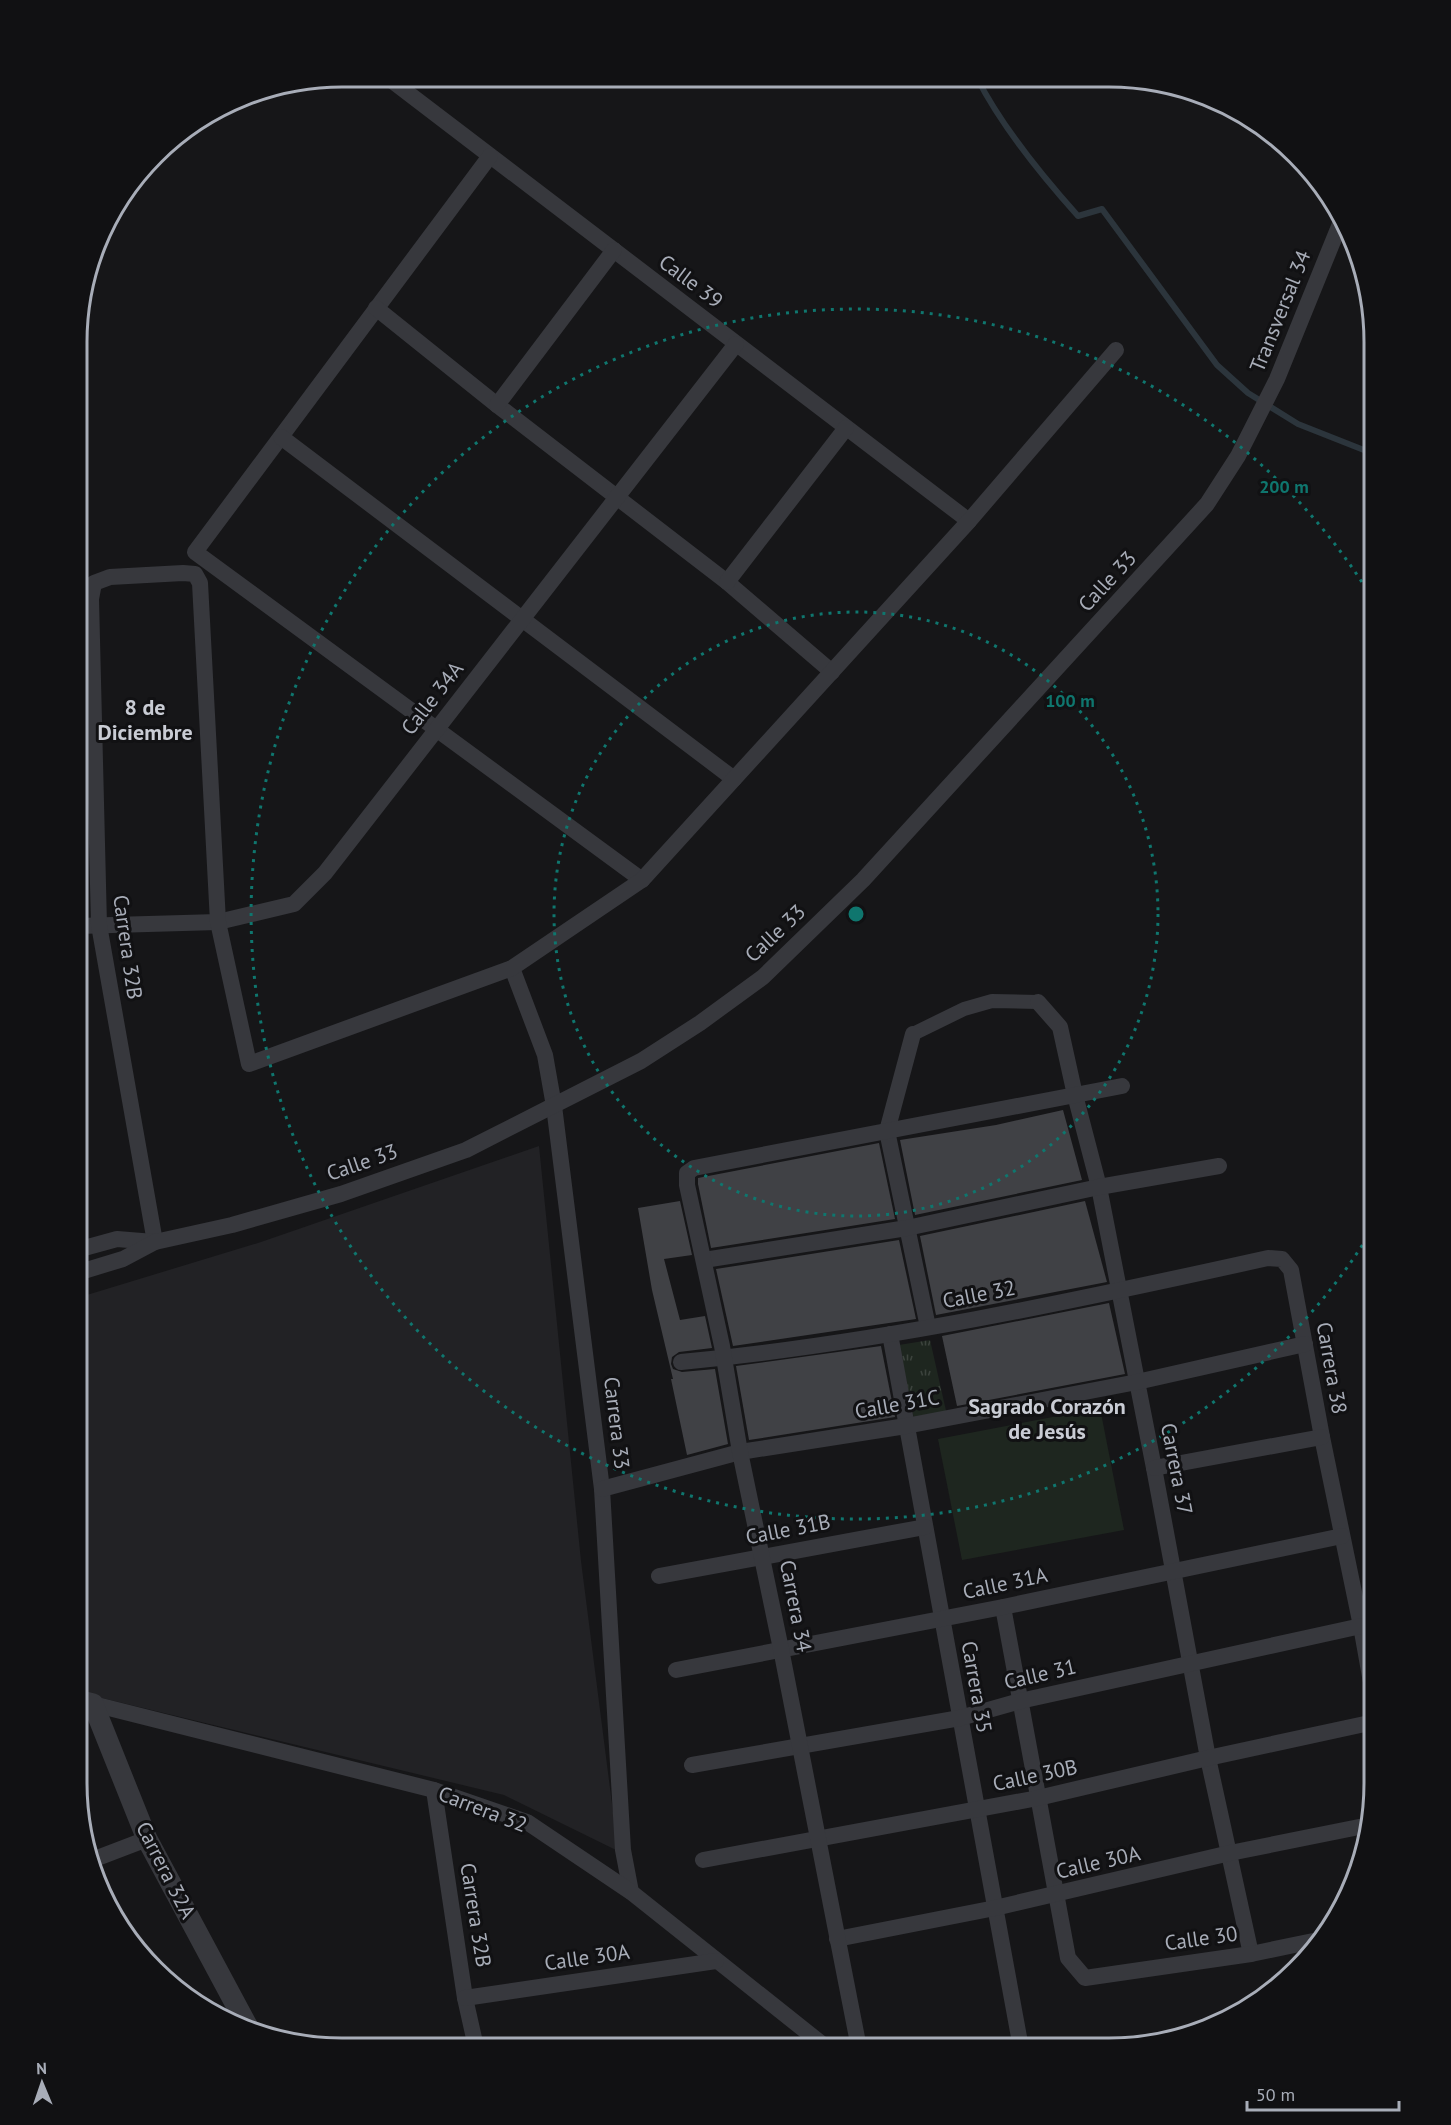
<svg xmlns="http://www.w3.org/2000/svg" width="1451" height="2125" font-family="'PT Sans',sans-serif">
  <defs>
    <pattern id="grass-tufts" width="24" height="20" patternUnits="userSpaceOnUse" patternTransform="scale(1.5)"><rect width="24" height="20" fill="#1e261f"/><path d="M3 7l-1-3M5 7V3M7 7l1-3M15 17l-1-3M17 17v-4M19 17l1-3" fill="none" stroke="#3c433d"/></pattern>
  </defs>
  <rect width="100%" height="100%" fill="#161618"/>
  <path fill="#222225" d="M539,1146L581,1561L618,1851L504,1795L77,1692V1298L261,1242Z"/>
  <path fill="url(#grass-tufts)" d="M930,1340L946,1411L914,1419L899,1345Z"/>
  <path fill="#1e261f" d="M1100,1408L1124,1530L962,1560L938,1439Z"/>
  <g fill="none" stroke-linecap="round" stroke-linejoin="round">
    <path stroke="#2c353c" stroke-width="6" d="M977,78C1001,125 1043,177 1078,216L1102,209L1217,365L1248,393L1298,424L1374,454"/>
  </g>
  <g fill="#404145">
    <path d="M1063,1110L1082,1180L915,1215L900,1140L996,1125Z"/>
    <path d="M879,1143L895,1219L711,1248L698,1184V1178Z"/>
    <path d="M680,1201L692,1255L664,1259L680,1320L705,1316L712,1348L679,1352L672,1357L671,1364L673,1369L682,1372L715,1369L728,1444L687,1455L671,1379H673L652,1290L638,1208Z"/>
    <path d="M1085,1201L1107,1282L936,1315L920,1236Z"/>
    <path d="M899,1240L916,1319L733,1346L716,1269Z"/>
    <path d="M1109,1303L1125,1374L957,1406L942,1336Z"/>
    <path d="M881,1346L895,1417L749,1440L736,1366Z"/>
  </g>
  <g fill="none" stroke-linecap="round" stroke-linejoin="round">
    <path stroke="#37383d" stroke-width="8" d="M77,1552L83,1551"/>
    <path stroke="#37383d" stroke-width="14" d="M913,1034L964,1009L992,1001L1038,1002"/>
    <g stroke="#37383d" stroke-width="16">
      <path d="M387,77L969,521"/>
      <path d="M490,156L195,552L642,880"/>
      <path d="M376,308L497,405L727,582L832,672"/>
      <path d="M497,405L614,250"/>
      <path d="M281,437L734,779"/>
      <path d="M727,582L846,428"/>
      <path d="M78,926L218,922L294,904L325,873L736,344"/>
      <path d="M512,968L545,1055L554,1106L602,1489L623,1850L631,1892"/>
      <path d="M1038,1002L1060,1027L1075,1095L1099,1187L1154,1468L1208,1758L1251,1954"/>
      <path d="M913,1034L887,1131L928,1327"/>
      <path d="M155,1242L99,925L91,599L94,583L110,577L183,573L195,574L200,583L218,922L249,1064L512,968L642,880L969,521L1116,350"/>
      <path d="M77,1250L117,1239L154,1242"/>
      <path d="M704,1260L907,1228L1099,1187L1219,1166"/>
      <path d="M77,1273L123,1259L155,1242L232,1225L341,1194L466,1150L641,1061L700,1023L763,977L863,880L1207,504L1238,456L1277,379L1342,219"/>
      <path d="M890,1334L1021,2048"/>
      <path d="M681,1362C879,1343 1074,1301 1268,1258L1282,1259L1291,1270L1322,1437L1361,1626L1374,1699"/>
      <path d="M1154,1468L1322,1437"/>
      <path d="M602,1489L740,1452L906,1426L1137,1382L1305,1344"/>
      <path d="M659,1576L925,1527"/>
      <path d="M1003,1607L1068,1958L1085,1978L1251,1954L1323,1939"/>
      <path d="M676,1670L1003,1607L1342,1536"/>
      <path d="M93,1704L434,1790L527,1822L631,1892L827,2048"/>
      <path d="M692,1765L960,1718L1020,1701L1361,1626"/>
      <path d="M434,1790L465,1998L476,2047"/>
      <path d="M92,1860L147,1839"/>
      <path d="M703,1860L1038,1798L1208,1758L1374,1722"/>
      <path d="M837,1939L995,1908L1230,1853L1369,1825"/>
      <path d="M465,1998L716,1961"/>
      <path d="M859,2048L781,1649L740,1452L722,1346L687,1185V1173L694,1168L1122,1086"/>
    </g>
    <path stroke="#37383d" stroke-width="21" d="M77,1700L93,1704L147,1839L250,2031"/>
  </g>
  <g fill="none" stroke="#0f766e" stroke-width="3" stroke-dasharray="3 6">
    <circle cx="856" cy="914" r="302"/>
    <path d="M1372 1230A605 605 0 1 1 1372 598"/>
  </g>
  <g text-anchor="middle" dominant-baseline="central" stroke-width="6" stroke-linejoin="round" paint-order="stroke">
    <g font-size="21" fill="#a8adb8" stroke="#111113">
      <text transform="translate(691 281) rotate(37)">Calle 39</text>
      <text transform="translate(1280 311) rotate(-68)">Transversal 34</text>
      <text transform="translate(1107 581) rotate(-47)">Calle 33</text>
      <text transform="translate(432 698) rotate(-52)">Calle 34A</text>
      <text transform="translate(775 933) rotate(-43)">Calle 33</text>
      <text transform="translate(128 947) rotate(82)">Carrera 32B</text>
      <text transform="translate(362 1162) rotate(-19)">Calle 33</text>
      <text transform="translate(979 1294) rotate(-11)">Calle 32</text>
      <text transform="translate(1332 1368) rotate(80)">Carrera 38</text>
      <text transform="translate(897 1404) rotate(-10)">Calle 31C</text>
      <text transform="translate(617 1423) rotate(83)">Carrera 33</text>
      <text transform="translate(1177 1469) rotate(79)">Carrera 37</text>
      <text transform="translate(788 1529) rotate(-11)">Calle 31B</text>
      <text transform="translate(1005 1583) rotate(-12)">Calle 31A</text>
      <text transform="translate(796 1606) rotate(79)">Carrera 34</text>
      <text transform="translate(1040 1674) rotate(-13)">Calle 31</text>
      <text transform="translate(977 1687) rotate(80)">Carrera 35</text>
      <text transform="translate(1035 1775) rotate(-12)">Calle 30B</text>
      <text transform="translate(483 1809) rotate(21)">Carrera 32</text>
      <text transform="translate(1098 1862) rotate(-13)">Calle 30A</text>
      <text transform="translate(166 1870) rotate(63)">Carrera 32A</text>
      <text transform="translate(476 1915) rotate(81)">Carrera 32B</text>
      <text transform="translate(1201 1938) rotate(-8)">Calle 30</text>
      <text transform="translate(587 1957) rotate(-8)">Calle 30A</text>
    </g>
    <g font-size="22" font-weight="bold" fill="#c9ccd4" stroke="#111113">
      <text x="145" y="707">8 de<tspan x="145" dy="25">Diciembre</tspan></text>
      <text x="1047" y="1406">Sagrado Corazón<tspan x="1047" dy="25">de Jesús</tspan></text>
    </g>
  </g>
  <path d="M0 0H1451V2125H0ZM342 87H1109A255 255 0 0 1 1364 342V1783A255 255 0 0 1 1109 2038H342A255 255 0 0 1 87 1783V342A255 255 0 0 1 342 87Z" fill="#111113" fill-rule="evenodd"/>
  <path fill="none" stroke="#a8adb8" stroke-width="3" d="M342 87H1109A255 255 0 0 1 1364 342V1783A255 255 0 0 1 1109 2038H342A255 255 0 0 1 87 1783V342A255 255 0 0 1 342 87Z"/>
  <circle cx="856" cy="914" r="9" fill="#0f766e" stroke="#111113" stroke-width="3"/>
  <g font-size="18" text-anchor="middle" font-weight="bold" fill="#0f766e" stroke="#111113" stroke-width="6" stroke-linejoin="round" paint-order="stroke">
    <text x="1284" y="493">200 m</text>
    <text x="1070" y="707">100 m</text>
  </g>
  <g transform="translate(42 2083) rotate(358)" stroke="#111113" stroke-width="4.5" paint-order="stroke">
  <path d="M0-4.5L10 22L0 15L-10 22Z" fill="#a8adb8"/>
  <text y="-9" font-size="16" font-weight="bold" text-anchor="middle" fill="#a8adb8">N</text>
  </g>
  <path d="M1247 2101v9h152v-9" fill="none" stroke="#a8adb8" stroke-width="3"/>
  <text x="1256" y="2101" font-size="18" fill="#a8adb8" stroke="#111113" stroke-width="4.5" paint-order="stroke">50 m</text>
</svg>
